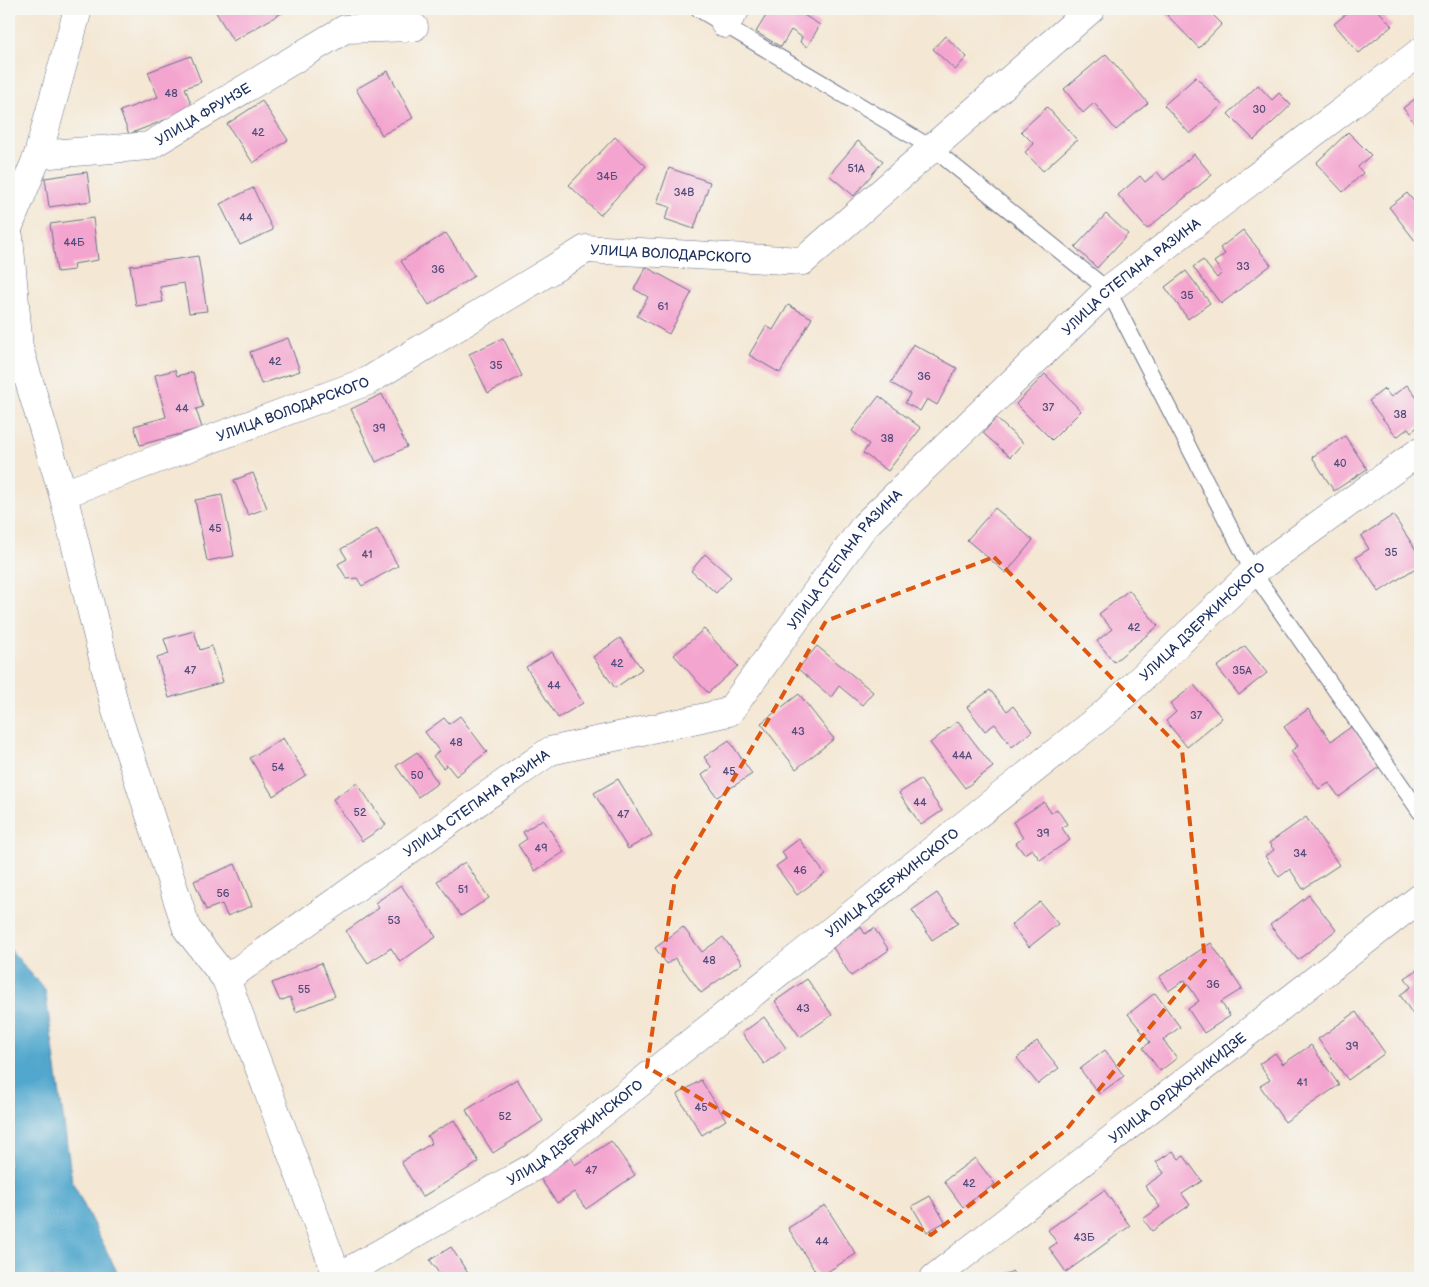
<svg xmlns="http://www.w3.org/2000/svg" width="1429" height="1287" font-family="'Balsamiq Sans',sans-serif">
  <rect width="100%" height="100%" fill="#f6f6f2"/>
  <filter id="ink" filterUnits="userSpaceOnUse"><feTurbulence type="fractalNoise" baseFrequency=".02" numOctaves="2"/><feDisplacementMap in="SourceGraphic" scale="10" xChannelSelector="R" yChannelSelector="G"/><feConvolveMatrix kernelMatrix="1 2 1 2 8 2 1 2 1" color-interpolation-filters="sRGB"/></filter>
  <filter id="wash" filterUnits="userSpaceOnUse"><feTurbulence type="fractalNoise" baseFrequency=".0096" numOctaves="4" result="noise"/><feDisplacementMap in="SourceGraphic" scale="20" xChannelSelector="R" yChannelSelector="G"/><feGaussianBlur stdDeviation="1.12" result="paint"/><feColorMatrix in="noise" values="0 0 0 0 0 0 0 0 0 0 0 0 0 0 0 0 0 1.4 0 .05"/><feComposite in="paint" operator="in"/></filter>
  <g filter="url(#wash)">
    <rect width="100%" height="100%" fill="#f4e7d3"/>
    <path fill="#51a7cd" stroke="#366b96" d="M9,948L45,990L72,1181L120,1278H9Z"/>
    <g id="blocks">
      <g fill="#f4a5cf">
        <path d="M214,9H284L285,11L233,41Z"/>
        <path d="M770,9H794L820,25L807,47L800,42L802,37L791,30L781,47L756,32Z"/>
        <path d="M1161,9H1207L1222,24L1199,48Z"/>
        <path d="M1352,9H1377L1392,26L1359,53L1334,24Z"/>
        <path d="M945,36L967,57L955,70L933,49Z"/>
        <path d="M1106,54L1148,103L1116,130L1094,103L1083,113L1064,89Z"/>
        <path d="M191,56L201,82L185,88L193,109L129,134L120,111L158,97L148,72Z"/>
        <path d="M388,71L413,118L382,135L356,89Z"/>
        <path d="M1196,77L1222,105L1190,134L1164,105Z"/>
        <path d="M1258,85L1272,100L1279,93L1291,105L1254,140L1228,114Z"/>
        <path d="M1420,95V130L1403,108Z"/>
        <path d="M262,101L288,140L253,163L227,124Z"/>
        <path d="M1047,107L1077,140L1043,171L1025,152L1034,144L1021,131Z"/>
        <path d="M1348,132L1371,155L1358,167L1363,173L1343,192L1316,163Z"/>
        <path d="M615,137L646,166L600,215L569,185Z"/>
        <path d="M858,141L883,161L854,196L829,175Z"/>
        <path d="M1194,154L1212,175L1147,229L1118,195L1140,176L1145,182L1157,172L1164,180Z"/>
        <path d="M669,168L710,182L694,229L665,219L670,207L657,203Z"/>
        <path d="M87,172L91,201L49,207L45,178Z"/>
        <path d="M253,188L273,230L240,245L220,204Z"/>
        <path d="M1407,193L1419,208L1420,206V247L1389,207Z"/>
        <path d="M1106,214L1128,234L1097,268L1075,247Z"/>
        <path d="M93,218L98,260L73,264L74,270L57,272L50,224Z"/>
        <path d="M1243,230L1271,265L1221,304L1193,267L1203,260L1217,278L1222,273L1214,262L1225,254L1220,248Z"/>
        <path d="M446,233L474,276L429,305L401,261Z"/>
        <path d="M198,256L207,311L189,313L184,283L160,287L163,302L136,306L130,266Z"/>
        <path d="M646,267L692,292L669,334L637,316L648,297L634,289Z"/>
        <path d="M1186,271L1210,303L1188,319L1165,287Z"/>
        <path d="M788,305L812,318L780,373L749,355L766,326L773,330Z"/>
        <path d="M288,338L300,371L261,384L250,352Z"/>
        <path d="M503,338L522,376L488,393L469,354Z"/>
        <path d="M913,344L957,368L937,405L927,399L920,411L905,403L910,394L891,383Z"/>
        <path d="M175,370L177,376L193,372L203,407L196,409L202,428L140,445L134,426L166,417L155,375Z"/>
        <path d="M1045,374L1081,411L1052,440L1016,404Z"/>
        <path d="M1407,385L1420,402V425L1411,432L1408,428L1397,437L1369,401L1384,389L1391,397Z"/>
        <path d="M382,394L407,447L376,462L351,409Z"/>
        <path d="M879,396L921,428L888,471L863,453L869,444L852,431Z"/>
        <path d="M996,418L1023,443L1010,457L983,433Z"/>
        <path d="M1345,436L1367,469L1334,491L1312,457Z"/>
        <path d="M253,473L267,508L248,515L234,480Z"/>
        <path d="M222,495L234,556L207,561L195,500Z"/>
        <path d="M995,508L1033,540L1006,573L967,540Z"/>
        <path d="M1393,515L1420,556V565L1379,592L1356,557L1369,549L1361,536Z"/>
        <path d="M377,529L398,566L362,586L357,578L347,579L338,564L347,559L341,549Z"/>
        <path d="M705,554L731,577L716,593L691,571Z"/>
        <path d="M1129,590L1158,626L1114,662L1097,641L1112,629L1099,614Z"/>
        <path d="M704,629L738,666L708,693L674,655Z"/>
        <path d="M194,631L200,650L212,646L223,682L169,698L157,658L169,654L164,639Z"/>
        <path d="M620,638L642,669L615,688L593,657Z"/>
        <path d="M817,646L873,692L862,705L839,686L831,697L798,669Z"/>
        <path d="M1245,646L1267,673L1239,695L1217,667Z"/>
        <path d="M552,652L583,703L558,718L526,667Z"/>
        <path d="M1194,685L1222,718L1187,747L1166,721L1176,712L1170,704Z"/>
        <path d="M990,690L1007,711L1013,706L1032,731L1012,747L995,724L985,731L967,707Z"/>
        <path d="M799,694L834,739L796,769L761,723Z"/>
        <path d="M1308,709L1331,741L1351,727L1380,767L1339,797L1329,783L1319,789L1291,751L1298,746L1284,727Z"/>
        <path d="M460,716L487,752L456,776L447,765L443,768L433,756L439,751L425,732L444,718L449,724Z"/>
        <path d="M958,721L993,767L965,788L930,743Z"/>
        <path d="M283,738L306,775L273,796L250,758Z"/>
        <path d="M729,740L752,774L717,797L702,775L712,768L704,757Z"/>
        <path d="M417,752L438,783L418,797L396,766Z"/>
        <path d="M618,779L652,835L628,849L594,793Z"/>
        <path d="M920,779L942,811L921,825L899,793Z"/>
        <path d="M357,783L386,825L362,841L333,799Z"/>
        <path d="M1044,802L1051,813L1057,809L1067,824L1062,828L1070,840L1040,860L1032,849L1024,854L1016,843L1023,838L1013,822Z"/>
        <path d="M1306,817L1339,865L1303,889L1290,869L1279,877L1265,856L1274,850L1269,843Z"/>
        <path d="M543,819L564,852L535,871L518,845L527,839L523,832Z"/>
        <path d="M799,839L825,874L797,895L776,866L786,859L782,852Z"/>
        <path d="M465,862L489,898L461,916L437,881Z"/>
        <path d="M235,864L252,906L227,916L222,904L206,910L194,881Z"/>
        <path d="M401,885L436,937L400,962L391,948L368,963L346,931L379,908L375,903Z"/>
        <path d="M937,893L958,923L932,940L912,910Z"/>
        <path d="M1309,895L1336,930L1298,960L1270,925Z"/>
        <path d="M1040,902L1058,924L1029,947L1011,925Z"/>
        <path d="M683,927L702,952L723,937L742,963L701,993L675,958L667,964L655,948Z"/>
        <path d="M861,927L865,934L874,928L889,950L851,976L832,946Z"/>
        <path d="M1211,943L1242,989L1221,1002L1230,1016L1204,1033L1188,1009L1199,1001L1185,980L1168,991L1159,977Z"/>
        <path d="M321,963L335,996L296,1012L290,997L280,1001L272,983Z"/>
        <path d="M1420,968V1021L1418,1022L1400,995L1411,987L1405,978Z"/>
        <path d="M807,979L832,1015L800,1037L775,1001Z"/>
        <path d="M1155,993L1180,1027L1163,1040L1177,1058L1160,1071L1143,1048L1150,1042L1128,1014Z"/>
        <path d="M1356,1012L1385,1053L1348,1080L1318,1039Z"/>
        <path d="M764,1017L786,1048L764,1064L742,1033Z"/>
        <path d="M1037,1041L1059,1068L1038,1084L1017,1058Z"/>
        <path d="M1311,1045L1339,1085L1285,1122L1260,1086L1270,1080L1259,1064L1275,1053L1283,1064Z"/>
        <path d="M1105,1050L1124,1076L1099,1094L1080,1069Z"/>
        <path d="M517,1079L543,1121L493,1153L466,1110Z"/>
        <path d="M701,1080L726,1120L702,1135L677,1095Z"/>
        <path d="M454,1120L479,1162L422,1197L401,1162L432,1143L427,1136Z"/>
        <path d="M611,1141L635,1175L586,1209L574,1192L557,1203L540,1178L570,1158L575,1165Z"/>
        <path d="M1173,1151L1179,1159L1184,1156L1202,1181L1182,1194L1190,1205L1152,1231L1143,1219L1160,1207L1145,1186L1164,1173L1156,1162Z"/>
        <path d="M975,1158L995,1184L963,1207L944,1181Z"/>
        <path d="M1104,1190L1130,1226L1066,1272L1049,1248L1057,1243L1048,1230Z"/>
        <path d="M930,1196L945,1222L927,1232L912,1206Z"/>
        <path d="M825,1205L856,1254L819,1277L788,1228Z"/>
        <path d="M451,1247L471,1278H442L430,1260Z"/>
        <path d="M1012,1271L1017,1278H1001Z"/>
      </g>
    </g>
  </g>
  <g filter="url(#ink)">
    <use href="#blocks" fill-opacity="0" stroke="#676f87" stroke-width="1"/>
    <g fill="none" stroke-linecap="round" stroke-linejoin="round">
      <defs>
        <path id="service" d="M698,9L932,148L1108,290L1253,572L1420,812"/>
        <g id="minor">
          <path d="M725,24L736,9"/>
          <path id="s1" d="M38,155L149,146L345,29L414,27"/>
          <path d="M9,226L38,155L78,9"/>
          <path d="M9,237L19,348L63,494L116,711L187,929L226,979L338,1278"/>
          <path id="s2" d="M63,494L368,381L586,249L803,261L1091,9"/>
          <path id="s3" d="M226,979L550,751L729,712L865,525L1108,290L1420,52"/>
          <path id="s4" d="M338,1277L537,1165L1105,713L1253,572L1420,451"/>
          <path id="s5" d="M934,1278L1420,898"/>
        </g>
      </defs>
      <use href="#service" stroke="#676f87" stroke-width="17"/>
      <use href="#minor" stroke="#676f87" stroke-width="29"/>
      <use href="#service" stroke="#fff" stroke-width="15"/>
      <use href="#minor" stroke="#fff" stroke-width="28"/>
    </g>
  </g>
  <path fill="none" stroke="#de5710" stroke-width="4" stroke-dasharray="10 6" stroke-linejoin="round" d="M994,557L1182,750L1205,960L1065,1131L931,1235L647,1067L675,879L826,621Z"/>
  <g text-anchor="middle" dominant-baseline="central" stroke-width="4.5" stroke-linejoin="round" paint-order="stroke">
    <g font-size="11" fill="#514c7a">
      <text x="171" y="93">48</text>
      <text x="1259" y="109">30</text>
      <text x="258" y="132">42</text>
      <text x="856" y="168">51А</text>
      <text x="607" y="176">34Б</text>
      <text x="684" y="192">34В</text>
      <text x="246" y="217">44</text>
      <text x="74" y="242">44Б</text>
      <text x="1243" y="266">33</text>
      <text x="438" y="269">36</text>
      <text x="1187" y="295">35</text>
      <text x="663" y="306">61</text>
      <text x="275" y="361">42</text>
      <text x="496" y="365">35</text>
      <text x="924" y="376">36</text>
      <text x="1048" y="407">37</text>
      <text x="182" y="408">44</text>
      <text x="1400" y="414">38</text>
      <text x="379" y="428">39</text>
      <text x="887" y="438">38</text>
      <text x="1340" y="463">40</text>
      <text x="215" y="528">45</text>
      <text x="1391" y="552">35</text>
      <text x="367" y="554">41</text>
      <text x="1134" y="627">42</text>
      <text x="617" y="663">42</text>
      <text x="190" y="670">47</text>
      <text x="1242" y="670">35А</text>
      <text x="554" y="685">44</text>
      <text x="1196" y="715">37</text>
      <text x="798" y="731">43</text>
      <text x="456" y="742">48</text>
      <text x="962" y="755">44А</text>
      <text x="278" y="767">54</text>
      <text x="729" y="771">45</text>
      <text x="417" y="775">50</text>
      <text x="920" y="802">44</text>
      <text x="360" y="812">52</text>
      <text x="623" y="814">47</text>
      <text x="1043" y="833">39</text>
      <text x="541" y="848">49</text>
      <text x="1300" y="853">34</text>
      <text x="800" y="870">46</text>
      <text x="463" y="889">51</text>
      <text x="223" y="893">56</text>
      <text x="394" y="920">53</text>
      <text x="709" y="960">48</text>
      <text x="1213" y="984">36</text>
      <text x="304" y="989">55</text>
      <text x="803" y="1008">43</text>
      <text x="1352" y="1046">39</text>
      <text x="1302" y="1082">41</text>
      <text x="701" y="1107">45</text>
      <text x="505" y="1116">52</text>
      <text x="591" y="1170">47</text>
      <text x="969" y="1183">42</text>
      <text x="1084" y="1237">43Б</text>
      <text x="822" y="1241">44</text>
    </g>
    <g font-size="14" fill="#1b2f5e" stroke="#f6f6f2">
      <text stroke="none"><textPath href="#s1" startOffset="174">УЛИЦА ФРУНЗЕ</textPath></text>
      <text stroke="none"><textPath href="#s2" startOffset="665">УЛИЦА ВОЛОДАРСКОГО</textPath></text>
      <text stroke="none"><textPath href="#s3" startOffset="1175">УЛИЦА СТЕПАНА РАЗИНА</textPath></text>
      <text stroke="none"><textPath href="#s2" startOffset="245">УЛИЦА ВОЛОДАРСКОГО</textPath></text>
      <text stroke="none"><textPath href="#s3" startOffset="771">УЛИЦА СТЕПАНА РАЗИНА</textPath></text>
      <text stroke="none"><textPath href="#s4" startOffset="1088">УЛИЦА ДЗЕРЖИНСКОГО</textPath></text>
      <text stroke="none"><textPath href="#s3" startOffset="306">УЛИЦА СТЕПАНА РАЗИНА</textPath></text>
      <text stroke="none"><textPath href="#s4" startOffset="682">УЛИЦА ДЗЕРЖИНСКОГО</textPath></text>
      <text stroke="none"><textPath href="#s5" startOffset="309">УЛИЦА ОРДЖОНИКИДЗЕ</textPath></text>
      <text stroke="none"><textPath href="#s4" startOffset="278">УЛИЦА ДЗЕРЖИНСКОГО</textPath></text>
    </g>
  </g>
  <rect width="1429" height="1287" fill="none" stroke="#f6f6f2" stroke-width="30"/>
</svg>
